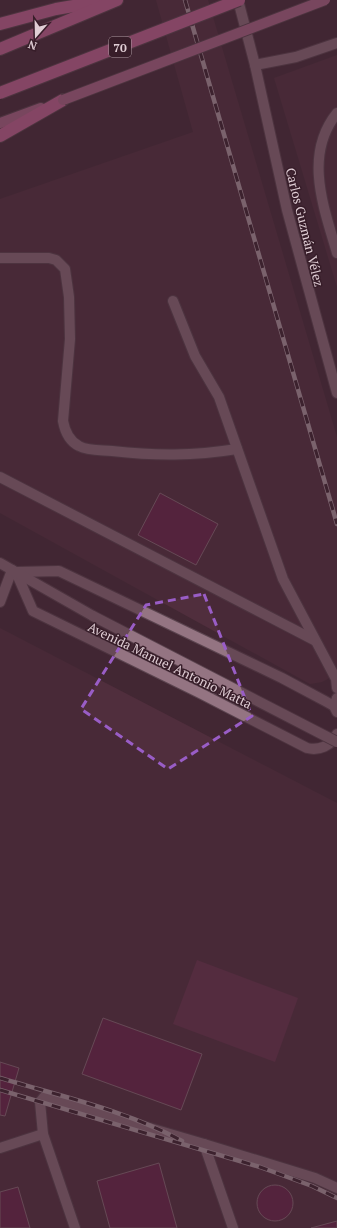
<svg xmlns="http://www.w3.org/2000/svg" width="337" height="1228" font-family="'PT Serif',serif">
  <rect width="100%" height="100%" fill="#422733"/>
  <g fill="#502e3d">
    <path d="M156,0H208L337,437V674L322,682L310,684L0,513V199L193,132Z"/>
    <path d="M337,55V287L274,78Z"/>
    <path d="M0,628L337,803V1228H0Z"/>
  </g>
  <path fill="#6a334e" d="M197,960L298,998L275,1062L173,1024Z"/>
  <g fill="#6c2149" stroke="#92727f">
    <path d="M160,493L218,524L196,565L138,535Z"/>
    <path d="M103,1018L202,1054L181,1110L82,1074Z"/>
    <path d="M0,1062L19,1068L5,1116L0,1115Z"/>
    <path d="M159,1163L177,1228H110L97,1181Z"/>
    <circle cx="275" cy="1203" r="18"/>
    <path d="M18,1187L30,1228H0V1192Z"/>
    <path d="M337,1221V1228H311Z"/>
  </g>
  <g fill="none" stroke-linecap="round" stroke-linejoin="round">
    <defs>
      <g id="service">
        <path d="M337,113C303,155 324,208 337,253"/>
        <path d="M0,258H49L56,260L65,269L69,297L70,339L63,421C65,432 69,441 79,446C88,451 101,450 112,451C156,456 193,456 237,449"/>
        <path d="M173,301L195,356L219,397L283,579L336,679L337,688"/>
        <path d="M0,477L314,640"/>
        <path d="M0,602L12,570"/>
        <path d="M334,706L337,698"/>
        <path d="M204,1144L233,1228"/>
        <path d="M0,1148L43,1134"/>
        <path d="M75,1228L43,1134L40,1102L44,1097L204,1144L315,1178L337,1188"/>
      </g>
      <path id="minor" d="M337,712L334,706L325,701L282,678L59,571L16,572L33,611L200,693L307,748C319,751 331,746 337,734"/>
      <g id="tertiary">
        <path d="M238,0L255,65L287,210L337,393"/>
        <path d="M255,65L296,57L337,43"/>
      </g>
      <path id="secondary" d="M0,563L93,616"/>
      <path id="primary" d="M0,123L41,108"/>
      <g id="motorway">
        <path d="M0,24L56,9L102,1"/>
        <path d="M0,49L117,0"/>
        <path d="M0,136L63,100"/>
      </g>
    </defs>
    <use href="#service" stroke="#5b444f" stroke-width="12"/>
    <use href="#minor" stroke="#5b444f" stroke-width="12"/>
    <use href="#tertiary" stroke="#5b444f" stroke-width="12"/>
    <use href="#secondary" stroke="#5b444f" stroke-width="12"/>
    <use href="#primary" stroke="#5b444f" stroke-width="12"/>
    <use href="#motorway" stroke="#5b444f" stroke-width="14"/>
    <use href="#service" stroke="#947482" stroke-width="10"/>
    <use href="#minor" stroke="#947482" stroke-width="10"/>
    <use href="#tertiary" stroke="#947482" stroke-width="10"/>
    <use href="#secondary" stroke="#947482" stroke-width="10"/>
    <use href="#primary" stroke="#bb6e93" stroke-width="10"/>
    <use href="#motorway" stroke="#d56a9f" stroke-width="12"/>
    <defs>
      <g id="rail">
        <path d="M185,0L337,524"/>
        <path d="M0,1078C60,1096 128,1111 182,1141"/>
        <path d="M0,1090L260,1167L312,1186L337,1198"/>
      </g>
    </defs>
    <use href="#rail" stroke="#beaab2" stroke-width="4.5"/>
    <use href="#rail" stroke="#371d29" stroke-width="3" stroke-dasharray="9" stroke-linecap="butt"/>
    <defs>
      <path id="secondary-bridge" d="M93,616L337,742"/>
      <path id="primary-bridge" d="M63,100L325,0"/>
      <path id="motorway-bridge" d="M0,93L239,0"/>
    </defs>
    <use href="#secondary-bridge" stroke="#5b444f" stroke-width="12" stroke-linecap="butt"/>
    <use href="#primary-bridge" stroke="#5b444f" stroke-width="12" stroke-linecap="butt"/>
    <use href="#motorway-bridge" stroke="#5b444f" stroke-width="14" stroke-linecap="butt"/>
    <use href="#secondary-bridge" stroke="#947482" stroke-width="10"/>
    <use href="#primary-bridge" stroke="#bb6e93" stroke-width="10"/>
    <use href="#motorway-bridge" stroke="#d56a9f" stroke-width="12"/>
  </g>
  <path d="M0 0H337V1228H0ZM204,594L252,716L168,769L81,709L146,605Z" fill="#422733" fill-opacity=".55" fill-rule="evenodd"/>
  <path fill="none" stroke="#995dc6" stroke-width="3" stroke-dasharray="8 5" stroke-linejoin="round" d="M204,594L252,716L168,769L81,709L146,605Z"/>
  <g text-anchor="middle" dominant-baseline="central" stroke-width="3" stroke-linejoin="round" paint-order="stroke">
    <rect fill="#371d29" stroke="#ad99a1" stroke-width="1" x="109" y="37" width="22" height="20" rx="3"/>
    <g font-size="12" font-weight="bold" fill="#e0ced5">
      <text x="120" y="47">70</text>
    </g>
    <g font-size="13" fill="#e0ced5" stroke="#371d29">
      <text transform="translate(305 227) rotate(76)">Carlos Guzmán Vélez</text>
      <text transform="translate(170 665) rotate(26)">Avenida Manuel Antonio Matta</text>
    </g>
  </g>
  <g transform="translate(36 36) rotate(200)" stroke="#371d29" stroke-width="3" paint-order="stroke">
  <path d="M0-3L7 15L0 10L-7 15Z" fill="#e0ced5"/>
  <text y="-6" font-size="11" font-weight="bold" text-anchor="middle" fill="#e0ced5">N</text>
  </g>
</svg>
